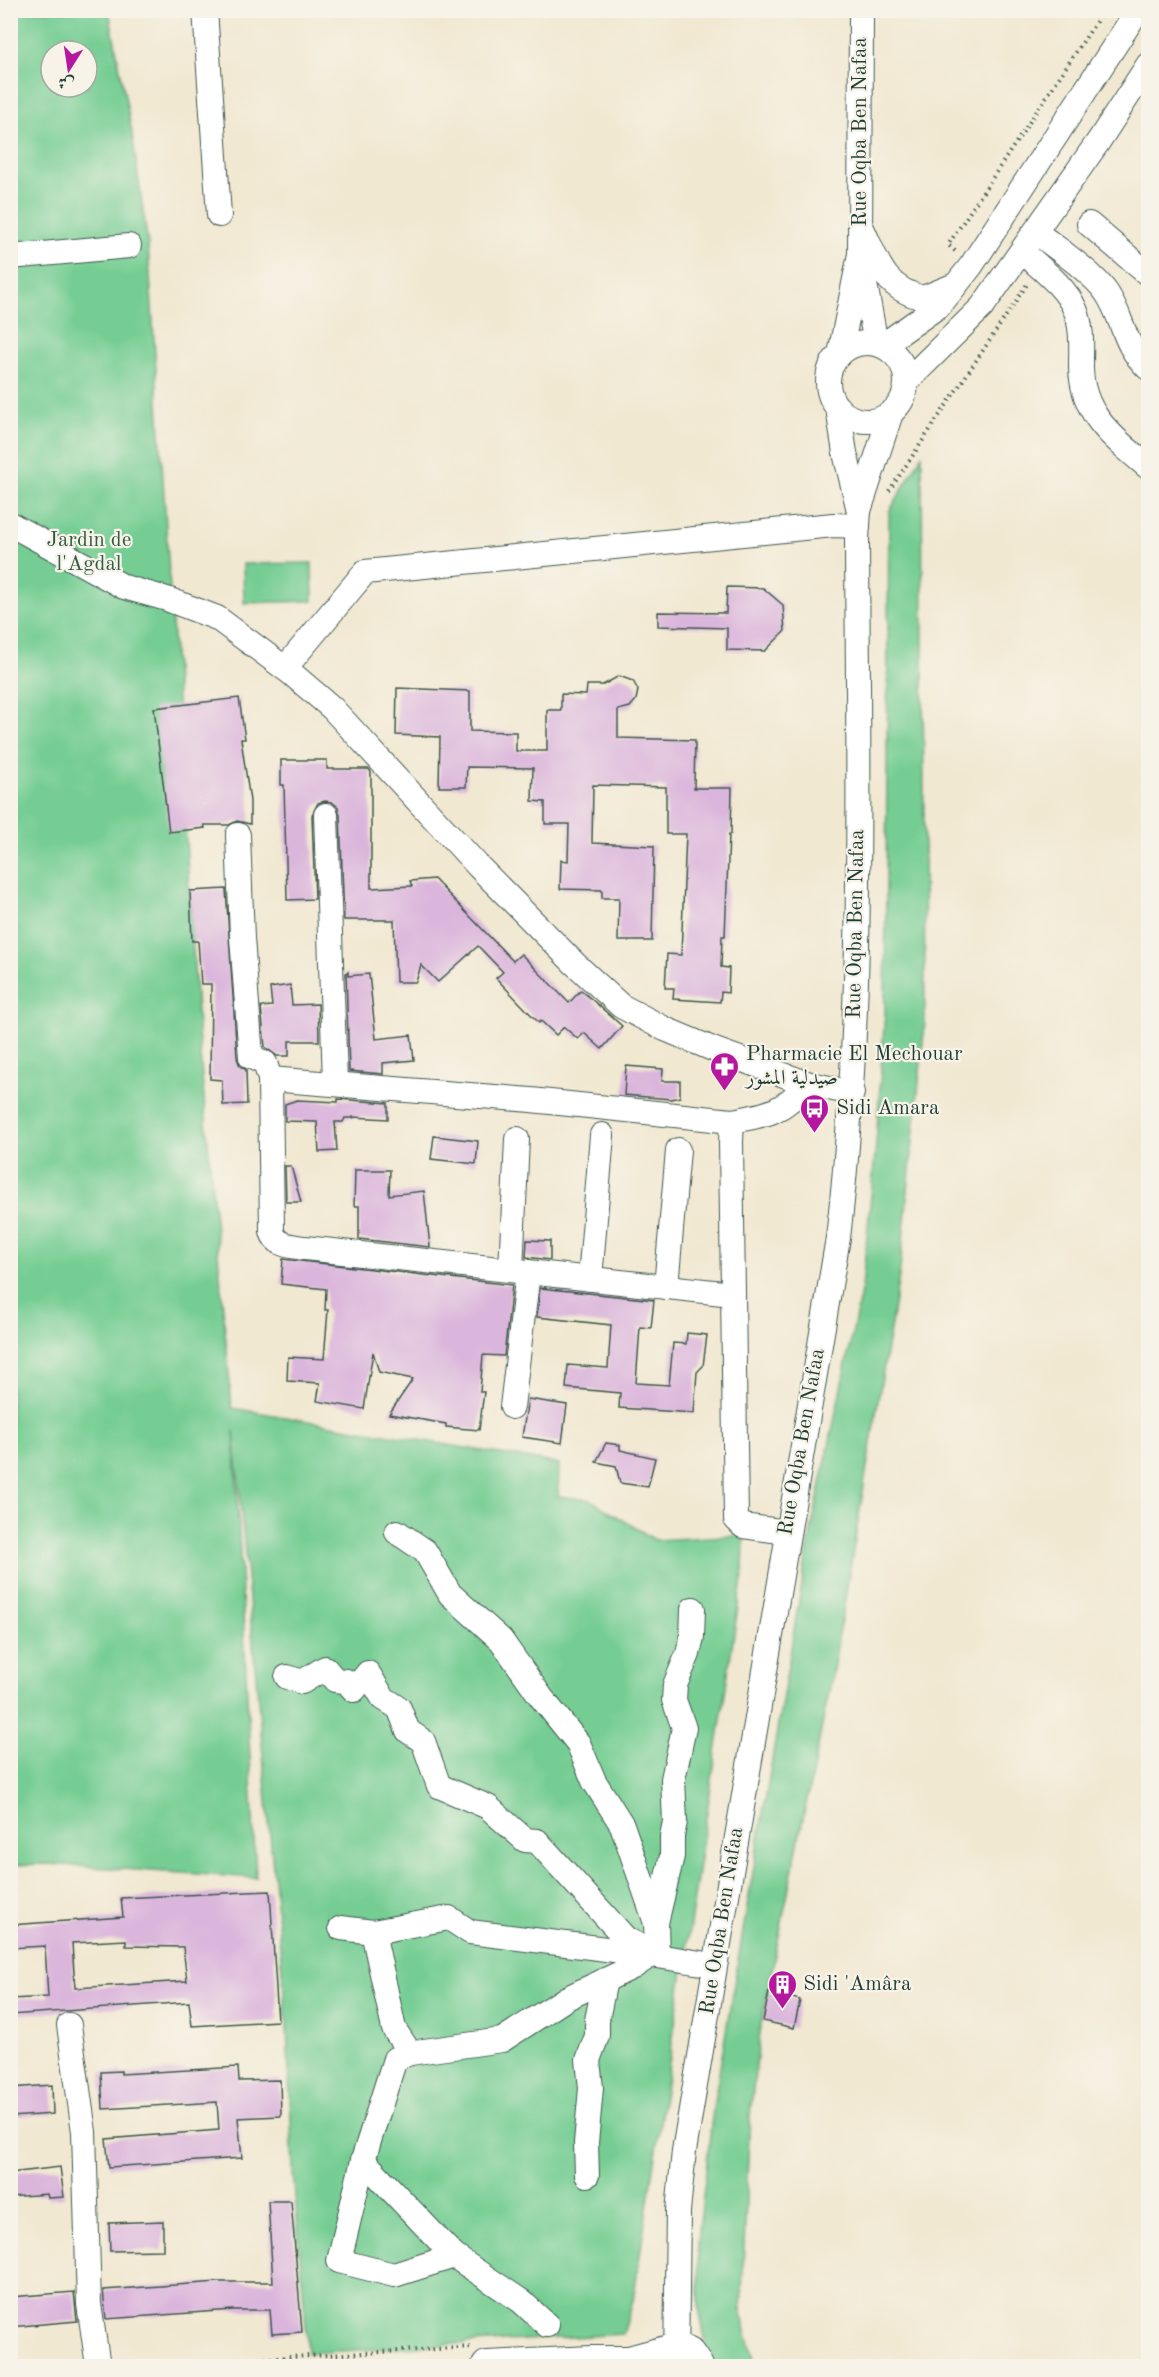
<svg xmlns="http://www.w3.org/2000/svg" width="1159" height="2377" font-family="'Old Standard TT',Amiri,serif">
  <rect width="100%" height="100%" fill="#f7f3e8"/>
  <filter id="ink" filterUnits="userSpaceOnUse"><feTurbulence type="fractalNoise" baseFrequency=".0167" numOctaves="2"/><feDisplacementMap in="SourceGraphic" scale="12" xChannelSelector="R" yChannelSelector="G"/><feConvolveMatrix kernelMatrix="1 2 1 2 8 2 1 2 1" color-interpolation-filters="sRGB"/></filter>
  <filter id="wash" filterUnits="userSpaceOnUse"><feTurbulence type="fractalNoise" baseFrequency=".008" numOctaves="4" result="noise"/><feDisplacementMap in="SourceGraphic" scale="24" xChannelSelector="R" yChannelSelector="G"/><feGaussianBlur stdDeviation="1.35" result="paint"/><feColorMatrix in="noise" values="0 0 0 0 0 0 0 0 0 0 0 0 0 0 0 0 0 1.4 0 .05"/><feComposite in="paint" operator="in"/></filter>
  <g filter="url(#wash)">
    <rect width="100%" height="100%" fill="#f1e8d1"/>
    <g fill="#75cd93" stroke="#4a8564" stroke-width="1.5" fill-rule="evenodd">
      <path d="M10,11H109L132,133L148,245L199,1043L232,1408L559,1464L558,1496L591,1500L655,1540L744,1535L743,1574L633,2301L623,2334L308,2353L293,2171L287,2026L234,1430L256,1878L47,1864L11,1865ZM51,51H87V87H51Z"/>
      <path d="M922,455L925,1022L900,1270L831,1682L761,2024L750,2115L741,2313L756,2366H710L699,2308L698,2241L713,2108L810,1536L862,1287L876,1144L885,1012L889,512Z"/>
      <path d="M312,563L313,601L244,603L243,564Z"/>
    </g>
    <g id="blocks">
      <g fill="#dbb6dc" fill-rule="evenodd">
        <path d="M727,587L763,588L783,605L785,631L765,651L727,650V628L658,626V612L726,613Z"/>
        <path d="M619,676L633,681L638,690L636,700L630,707L618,710V738L695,740L694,788H732L731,834H729L725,936H722L721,967L729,968L728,993L721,992L720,1002L673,999L674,988H665L667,954L681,955L686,834H666V787L593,785L592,843L654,846L652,941H618L619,898H602V890L560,889L561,860L568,861L569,824H545V802L532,801L533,768L467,767L466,787H439L440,737L396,735L397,688L470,691V731L516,732V751H547V710H561V694L586,695L587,685H603Z"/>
        <path d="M239,698L245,739H241L250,801V824L237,821L229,825H204L205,828L169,832L154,708Z"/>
        <path d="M281,760H327V769H369L371,772V888L412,886L410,881L434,879L513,961L521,954L569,1003L581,990L622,1026L602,1049L584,1033L578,1039L564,1027L556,1035L541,1021L539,1023L496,978L503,972L478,946L438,982L421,965L416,982H396L394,920H344L340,815L338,807L332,802L325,801L318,803L312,815L315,899L287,900L284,785H281Z"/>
        <path d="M226,889L237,1058L240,1066L246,1070L247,1104L223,1105L222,1080L210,1079L211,984H201L198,941H192L190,891Z"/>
        <path d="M348,972V976L369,974L376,1039L411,1035L414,1060L383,1063V1074L349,1071L346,973Z"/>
        <path d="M290,985L292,1005L318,1004L319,1041H289V1056H277L265,1047L261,1007L272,1006L270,988Z"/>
        <path d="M626,1066L663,1069L662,1081H680V1097L671,1099L624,1095Z"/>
        <path d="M338,1099L388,1103V1119L353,1117V1118H345L343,1122H335L337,1151L319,1152L317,1122L285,1121V1104L297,1100L338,1102Z"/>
        <path d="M434,1136L478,1141L476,1164L431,1159Z"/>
        <path d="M285,1166H291L301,1202H286Z"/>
        <path d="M355,1170H390L389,1195L424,1191L430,1247L359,1239V1206H354Z"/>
        <path d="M527,1240L550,1241V1260L526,1257Z"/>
        <path d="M283,1259L512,1285L504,1356L483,1355L480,1392H484L479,1430L446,1427V1424L389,1414L413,1379L379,1372L373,1352L364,1409L317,1401L320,1383L287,1381L288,1357L324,1359L328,1310H325L326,1289L281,1284Z"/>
        <path d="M540,1288L654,1300L651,1328L640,1327L636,1383L669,1385L673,1343L686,1344L687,1333L707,1335L703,1366L697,1372L694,1413L619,1408L620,1393L566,1388L568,1365L608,1368L611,1325L537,1317Z"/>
        <path d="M528,1399L567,1405L562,1443L522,1437Z"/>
        <path d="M606,1443L620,1445V1450L655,1458L648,1487L620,1483L616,1466L596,1462Z"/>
        <path d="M270,1891L278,2021L192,2026L189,2002L10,2015V1999L48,1997L45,1946L10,1948V1925L123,1917L121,1898ZM126,1940V1946L183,1947L187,1981L75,1988L72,1943Z"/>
        <path d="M769,1992L800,2000L794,2028L763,2021Z"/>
        <path d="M238,2067L239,2081L280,2080L281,2116L238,2118L242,2158L109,2167L106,2139L219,2130L217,2102L103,2109L101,2072L121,2071V2074Z"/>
        <path d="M52,2085L53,2114L10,2117V2088Z"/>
        <path d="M60,2167L64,2197L48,2198L47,2194L10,2197V2173Z"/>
        <path d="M268,2201H291L302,2332L272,2334L270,2310H233L106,2319L103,2290L219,2282H273Z"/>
        <path d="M163,2221V2250L110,2251L109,2223Z"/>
        <path d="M74,2292L77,2321L10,2327V2297Z"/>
      </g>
    </g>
  </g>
  <g filter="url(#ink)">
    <use href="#blocks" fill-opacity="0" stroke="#3e574c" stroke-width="1.5"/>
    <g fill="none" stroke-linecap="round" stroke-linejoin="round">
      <defs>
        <g id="minor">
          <path d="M205,10L219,215"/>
          <path d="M1089,224L1148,274"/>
          <path d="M862,228C878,262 883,288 923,298L950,287"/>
          <path d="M1036,232C1056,248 1092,272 1106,292C1124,318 1122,344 1148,368"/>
          <path d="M1022,251C1040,268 1065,286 1075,309C1083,327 1081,349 1081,368C1082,416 1115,439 1148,467"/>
          <path d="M10,257L129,246"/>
          <path d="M862,267L876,344"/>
          <circle cx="867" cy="382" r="39"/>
          <path d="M883,345L940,305L971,266L1138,10"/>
          <path d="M840,354L860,254L861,10"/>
          <path d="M906,382L982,307L1098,142L1148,65"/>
          <path d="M838,408L845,453L859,511"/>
          <path d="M10,524L124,587L167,599L217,618L291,673L332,708L478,866L575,964L621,1006L665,1029L715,1050L806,1083L852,1093"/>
          <path d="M285,668L365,572L833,525L858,526"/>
          <path d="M326,815L335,1082"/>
          <path d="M238,835L242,938L251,1057L265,1063L270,1079L272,1231C275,1246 292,1246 305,1248L732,1294"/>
          <path d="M270,1079L531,1100L732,1121"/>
          <path d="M511,1270L517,1139"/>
          <path d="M590,1279L602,1135"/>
          <path d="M666,1287L678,1150"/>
          <path d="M512,1407L528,1272"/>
          <path d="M787,1532L743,1526L736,1519L731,1142L732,1121C766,1115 785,1112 806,1083"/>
          <path d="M287,1677L302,1682L325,1668L335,1680L346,1681L354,1690L368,1673L383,1698L399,1708L408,1731L423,1741L439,1786L488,1807L525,1840L537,1841L626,1939L657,1955L656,1923L622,1825L594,1781L578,1743L541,1697L501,1640L450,1594L425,1551L397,1532"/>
          <path d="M656,1923L672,1856V1836L675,1822L673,1779L684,1728L674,1700L675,1685L688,1654L692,1637L693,1609"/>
          <path d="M341,1928L373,1932L449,1918L470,1932L646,1954"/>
          <path d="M373,1932L394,2029L410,2053"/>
          <path d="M69,2025L84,2132L89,2304L98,2366"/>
          <path d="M363,2160L454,2256L521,2301L547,2325"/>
          <path d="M587,2175L586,2143L591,2088L588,2060L597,2036V2020L605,1980"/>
          <path d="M454,2256L394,2275L339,2261L363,2160L395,2059L410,2053L502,2040L567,1998L633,1967L651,1955L714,1965"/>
          <path d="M676,2366L678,2211L684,2151L838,1238C865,1007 858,772 857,539L859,511L891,413"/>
        </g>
        <path id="major" d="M487,2366L592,2361H629L677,2348L689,2353L698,2366"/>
      </defs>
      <use href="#minor" stroke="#3e574c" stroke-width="26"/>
      <use href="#major" stroke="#3e574c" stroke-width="32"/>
      <g stroke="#3e574c" stroke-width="4" stroke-dasharray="1.5 4.5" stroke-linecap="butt">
        <path d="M955,251L948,245L1104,10"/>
        <path d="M889,491L1028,283"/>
        <path d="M127,2366L473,2347"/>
      </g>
      <use href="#minor" stroke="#fff" stroke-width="24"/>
      <use href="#major" stroke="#fff" stroke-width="30"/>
    </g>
  </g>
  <defs>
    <symbol id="pharmacy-pin" viewBox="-11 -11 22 30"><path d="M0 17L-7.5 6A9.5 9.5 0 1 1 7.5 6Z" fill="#b5179e" stroke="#f7f3e8"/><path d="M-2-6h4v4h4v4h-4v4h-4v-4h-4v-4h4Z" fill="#fff"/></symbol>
    <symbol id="bus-pin" viewBox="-11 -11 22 30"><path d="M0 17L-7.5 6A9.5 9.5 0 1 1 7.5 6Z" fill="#b5179e" stroke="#f7f3e8"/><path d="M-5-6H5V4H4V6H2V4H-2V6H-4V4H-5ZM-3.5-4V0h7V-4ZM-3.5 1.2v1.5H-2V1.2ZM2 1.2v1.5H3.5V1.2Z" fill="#fff"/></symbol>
    <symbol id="building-pin" viewBox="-11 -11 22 30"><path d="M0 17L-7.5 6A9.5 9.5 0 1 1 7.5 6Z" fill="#b5179e" stroke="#f7f3e8"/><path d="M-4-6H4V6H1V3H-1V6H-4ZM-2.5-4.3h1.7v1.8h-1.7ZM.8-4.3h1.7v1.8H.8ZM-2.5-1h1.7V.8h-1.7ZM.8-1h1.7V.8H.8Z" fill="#fff"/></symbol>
  </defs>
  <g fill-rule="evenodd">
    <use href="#pharmacy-pin" x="708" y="1050" width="33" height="45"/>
    <use href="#bus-pin" x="798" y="1092" width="33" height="45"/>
    <use href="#building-pin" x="766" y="1968" width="33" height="45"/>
  </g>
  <g text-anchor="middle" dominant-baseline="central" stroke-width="4.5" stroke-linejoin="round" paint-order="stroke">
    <g font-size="21" fill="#1f3d34" stroke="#f7f3e8">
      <text transform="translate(860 132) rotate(-90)">Rue Oqba Ben Nafaa</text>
      <text transform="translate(856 924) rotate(-89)">Rue Oqba Ben Nafaa</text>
      <text transform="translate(802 1442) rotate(-80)">Rue Oqba Ben Nafaa</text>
      <text transform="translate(722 1921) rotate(-81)">Rue Oqba Ben Nafaa</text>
    </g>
    <g font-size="21" fill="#305a47" stroke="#f7f3e8">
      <text x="89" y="540">Jardin de<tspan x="89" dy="24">l'Agdal</tspan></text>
    </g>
    <g font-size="21" fill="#1f3d34" stroke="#f7f3e8" text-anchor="start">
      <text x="746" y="1054">Pharmacie El Mechouar<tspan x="746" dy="24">صيدلية المشور</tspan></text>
      <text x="836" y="1108">Sidi Amara</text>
      <text x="803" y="1984">Sidi 'Amâra</text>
    </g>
  </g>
  <rect width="1159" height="2377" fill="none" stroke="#f7f3e8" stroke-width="36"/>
  <g transform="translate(69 69) rotate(192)"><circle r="28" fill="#f7f3e8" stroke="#a1aaa0" stroke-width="1.5"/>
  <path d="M0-4.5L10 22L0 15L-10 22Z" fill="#b5179e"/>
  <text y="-9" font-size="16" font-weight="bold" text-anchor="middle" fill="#1f3d34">ش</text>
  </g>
</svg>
